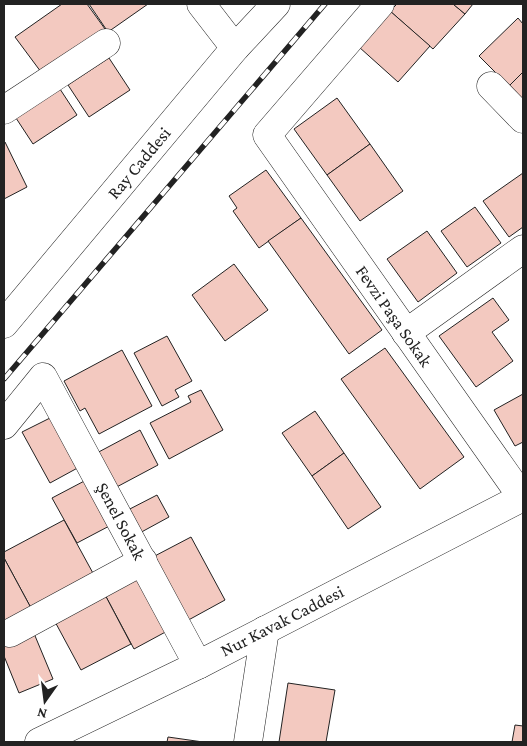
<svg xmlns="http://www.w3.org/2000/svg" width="527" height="746" font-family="'Crimson Pro',serif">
  <rect width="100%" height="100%" fill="#fff"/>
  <g fill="#f3c9c0" stroke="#222">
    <path d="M62,4H87L105,29L41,72L15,37Z"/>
    <path d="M89,4H148L108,32Z"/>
    <path d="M397,4H453L465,14L433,49L390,11Z"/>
    <path d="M453,4H473L465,14Z"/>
    <path d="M390,11L430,46L398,82L359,47Z"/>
    <path d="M518,18L523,24V72L509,86L479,56Z"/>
    <path d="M109,58L130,90L89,117L68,85Z"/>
    <path d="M523,72V100L509,86Z"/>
    <path d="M58,86L77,115L33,144L14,115Z"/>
    <path d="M337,98L370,144L327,175L294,129Z"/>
    <path d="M5,142L27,187L4,199V143Z"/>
    <path d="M370,144L403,191L360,221L327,175Z"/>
    <path d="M266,170L301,218L259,248L233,211L237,208L229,196Z"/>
    <path d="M523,173V227L509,237L483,201Z"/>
    <path d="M475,207L501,243L467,267L441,231Z"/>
    <path d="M301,218L382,330L349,354L268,241Z"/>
    <path d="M427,231L457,273L418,302L387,259Z"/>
    <path d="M234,264L268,310L225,341L192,295Z"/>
    <path d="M493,298L509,320L492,332L513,361L476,387L439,336Z"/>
    <path d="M167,336L192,381L175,390L179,397L162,406L134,353Z"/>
    <path d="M385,348L464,457L420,489L341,379Z"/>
    <path d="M122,350L152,406L99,434L85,408L80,411L64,381Z"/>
    <path d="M201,390L223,430L169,459L150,423L191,402L188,396Z"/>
    <path d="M523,394V442L515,446L494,410Z"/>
    <path d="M315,411L344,453L312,476L282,433Z"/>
    <path d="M56,415L83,465L50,483L22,432Z"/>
    <path d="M140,430L158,465L111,490L93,455Z"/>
    <path d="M344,453L381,507L348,529L312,476Z"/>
    <path d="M90,478L115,523L77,543L52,498Z"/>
    <path d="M157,495L169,517L136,535L124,512Z"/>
    <path d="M64,520L94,575L31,608L4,558V552Z"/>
    <path d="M191,537L225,600L183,623L149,559Z"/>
    <path d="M4,558L31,608L4,623Z"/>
    <path d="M141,571L171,629L134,649L103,591Z"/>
    <path d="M103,591L131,644L81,670L53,618Z"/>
    <path d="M33,631L53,679L19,693L4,656V644Z"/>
    <path d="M288,683L335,690L326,742H279Z"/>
    <path d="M515,725L523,726V742H512Z"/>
    <path d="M168,737L203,742H167Z"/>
  </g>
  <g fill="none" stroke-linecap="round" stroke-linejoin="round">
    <defs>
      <g id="minor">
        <path d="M201,4L235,48"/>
        <path d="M380,4L267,135L522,497"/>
        <path d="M491,86L523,119"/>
        <path d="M4,110L106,43"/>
        <path d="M4,324L235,48L276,4"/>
        <path d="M406,333L523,249"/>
        <path d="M4,425L43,377L198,665"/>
        <path d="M10,633L143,561"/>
        <path d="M39,742L198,665L523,497"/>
        <path d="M248,742L265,630"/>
      </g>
    </defs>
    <use href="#minor" stroke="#222" stroke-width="29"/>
    <use href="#minor" stroke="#fff" stroke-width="28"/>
    <defs>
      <path id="rail" d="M4,379L325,4"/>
    </defs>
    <use href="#rail" stroke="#222" stroke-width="5.5"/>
    <use href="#rail" stroke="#fff" stroke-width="4" stroke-dasharray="11" stroke-linecap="butt"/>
  </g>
  <g text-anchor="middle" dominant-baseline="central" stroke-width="4" stroke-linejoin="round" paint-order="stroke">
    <g font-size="18" fill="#222" stroke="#fff">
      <text transform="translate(139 163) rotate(-50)">Ray Caddesi</text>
      <text transform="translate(394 316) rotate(55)">Fevzi Paşa Sokak</text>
      <text transform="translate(121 521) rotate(62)">Şenel Sokak</text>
      <text transform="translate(282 621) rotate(-27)">Nur Kavak Caddesi</text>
    </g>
  </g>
  <rect width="527" height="746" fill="none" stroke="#222222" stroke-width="10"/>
  <g transform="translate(45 701) rotate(194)" stroke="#ffffff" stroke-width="4" paint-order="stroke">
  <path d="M0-4L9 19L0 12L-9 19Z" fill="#222222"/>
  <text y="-8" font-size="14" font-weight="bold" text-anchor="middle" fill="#222222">N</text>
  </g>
</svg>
